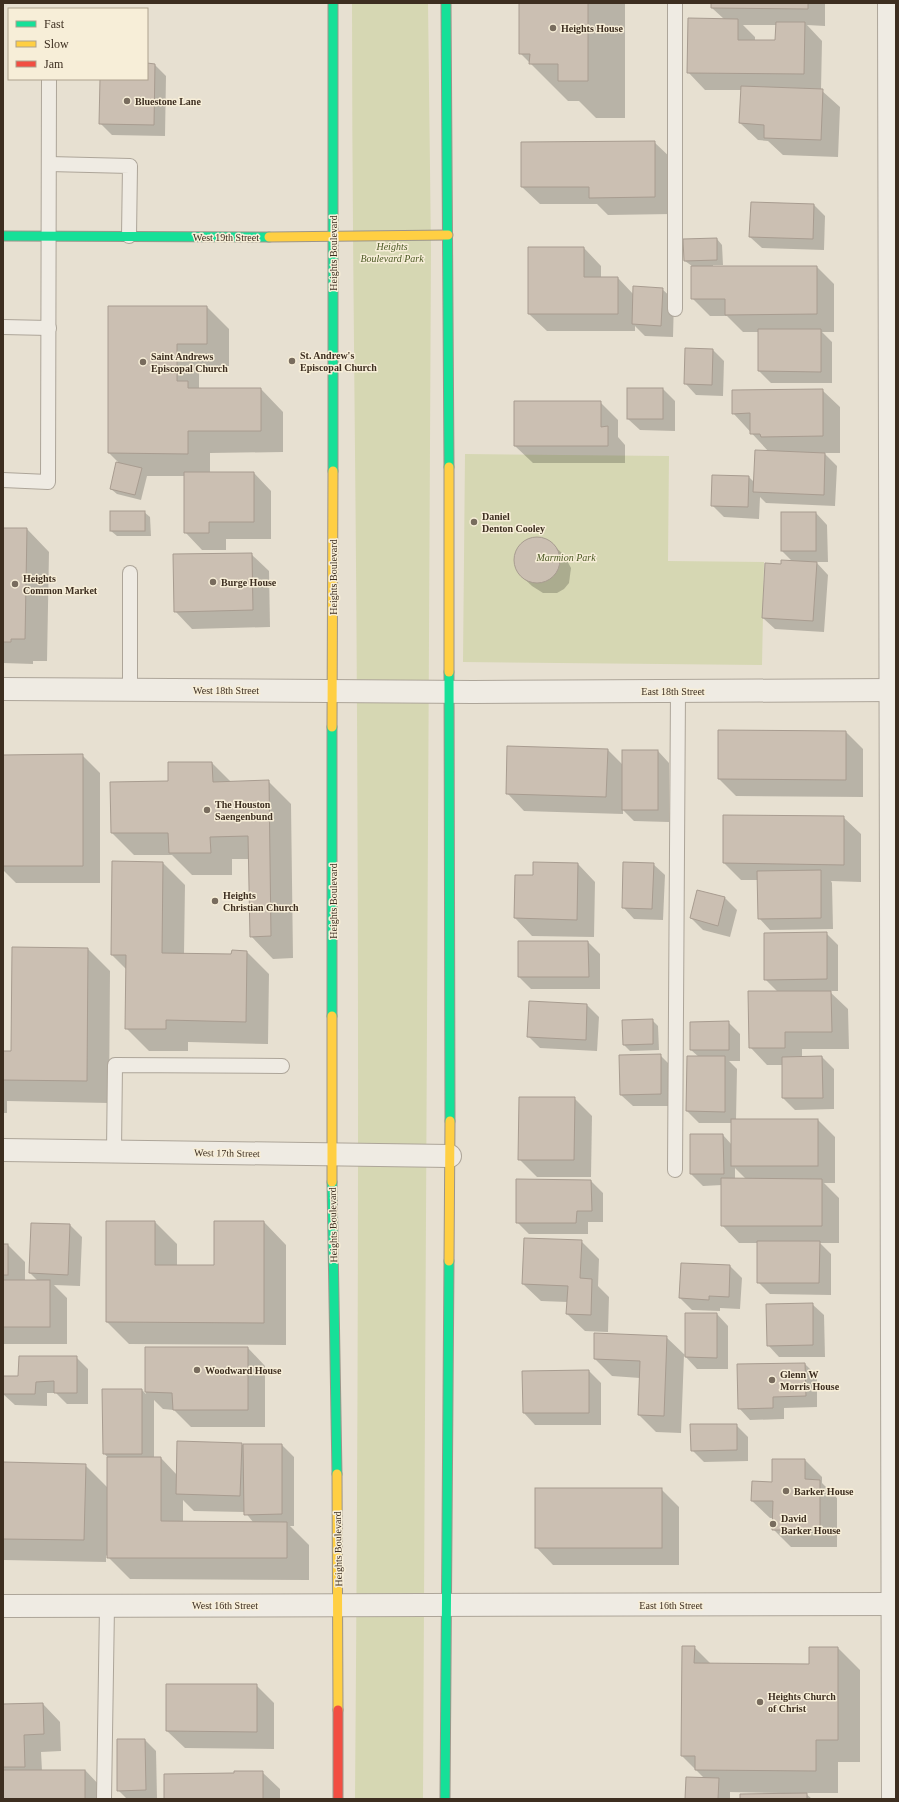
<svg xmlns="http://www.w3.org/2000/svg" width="899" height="1802" font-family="'Times New Roman',serif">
  <rect width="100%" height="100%" fill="#e7e0d1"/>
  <g fill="#d6d7b3">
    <path d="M352,3H428L431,251L423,1799H355C358,1438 359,1077 357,716C356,478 352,241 352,3Z"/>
    <path d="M465,454L669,456L668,561L764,562L762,665L463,662Z"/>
  </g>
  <g fill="#0003" fill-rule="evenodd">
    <path d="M520,3H625V118H596L579,101H568L520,53Z"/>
    <path d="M710,3H825V26L807,25L822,41L821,90L840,107L838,157L783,155L768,141L758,140L740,123L742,90H705L688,72L724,19L712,8V3ZM743,25H777L776,41H755V37Z"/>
    <path d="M147,64L155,65L166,76L165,136L112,135L100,123L101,79H147Z"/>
    <path d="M654,142L672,159V214L608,215L597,204H540L522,187Z"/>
    <path d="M814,205L825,216L824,250L762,248L750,237Z"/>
    <path d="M717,239L722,245L723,265H713V267H817L834,284V332H822L832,342V383H771L759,371V332H743L727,316H710L692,298V266L685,261Z"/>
    <path d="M584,248L601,266V278H618L634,295L662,289L674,300L673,337L645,336L635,326V331H547L529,314Z"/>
    <path d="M109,307H207L229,329V366H199V389H261L283,412V452L210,453V473H254L271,491V539H226V550H202L185,532V476H147L141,500L117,494L111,489L120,464L109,453Z"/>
    <path d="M713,350L724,361L723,396L696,395L685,383Z"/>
    <path d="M628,389H663L675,401V431L640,430L628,419Z"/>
    <path d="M822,390L840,407V453H824L837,466L835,506L766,503L760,497L759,519L724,517L712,505L749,477L755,483L769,452L733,413Z"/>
    <path d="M600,402L618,420V437L625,445V463H533L515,446Z"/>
    <path d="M144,512L150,517L151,536H117L111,531Z"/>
    <path d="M816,513L827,525L828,562H816L828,575L824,632L775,629L763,618L793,562L782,551Z"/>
    <path d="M3,529H27L49,552L47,661H33V664L3,663Z"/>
    <path d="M537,538L551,543L564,555L571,568L569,583L564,589L557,593H543L532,586L519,574L515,561V554L522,543L529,539Z"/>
    <path d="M251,554L269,571L270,627L192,629L175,611Z"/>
    <path d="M846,732L863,749V797L736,796L719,779Z"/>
    <path d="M608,750L623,765L658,751L669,763V822L634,821L623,810V814L524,811L507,793Z"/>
    <path d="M82,755L100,773V883H16L3,870V756Z"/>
    <path d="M212,763L231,782L268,781L291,804L293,958L273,959L251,936L249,859H232V875H192L172,855H134L112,833L169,782Z"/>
    <path d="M843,817L861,834V882L831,881L832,883L833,929L770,930L759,918L758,880H741L724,863Z"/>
    <path d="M163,863L185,885L184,954L232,955L247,952L269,974L268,1044L188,1042V1051H149L126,1028L127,970L112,955Z"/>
    <path d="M578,864L595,882L594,937L532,936L515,918L516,876H534Z"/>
    <path d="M653,864L665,875L663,920L634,919L623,907Z"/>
    <path d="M698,891L725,898L737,910L730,937L703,930L691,918Z"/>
    <path d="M826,933L838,945V991H829L848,1009L849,1049H802V1057H822L834,1069V1109L795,1110L783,1098V1065H767L750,1047L778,992L765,979Z"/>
    <path d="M588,942L600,954V989H531L519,977Z"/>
    <path d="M88,949L110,971L109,1103L7,1101V1113H3V1052H12Z"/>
    <path d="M587,1005L599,1017L597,1051L540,1048L528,1036Z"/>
    <path d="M652,1020L658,1026L659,1050L630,1051L624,1045Z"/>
    <path d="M728,1022L740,1034V1061H729L737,1069L736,1120H818L835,1137V1183H824L839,1198V1243H820L831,1254V1295L770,1294L758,1282V1243H739L722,1225V1185L703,1186L691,1174L723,1135L732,1145V1123H699L687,1111L699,1057L691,1050ZM735,1168L747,1180H735Z"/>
    <path d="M660,1055L672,1067L673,1106H633L621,1095Z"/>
    <path d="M574,1098L592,1116L591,1177H537L519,1159Z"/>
    <path d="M591,1181L603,1193V1222H588V1234H529L517,1222Z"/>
    <path d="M155,1222L177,1244V1266H215L264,1222L286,1245V1345L129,1344L107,1322Z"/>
    <path d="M32,1224L70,1225L82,1237L80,1286L54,1285L67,1298V1344H3V1245H8L25,1262V1281H38L30,1273Z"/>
    <path d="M581,1241L599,1259L598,1286L609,1297L608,1332L585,1331L567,1314L568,1302L541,1301L523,1284Z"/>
    <path d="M682,1264L730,1266L742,1278L740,1309L720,1308V1311L692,1310L680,1298Z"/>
    <path d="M812,1304L824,1315L825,1357H779L768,1345Z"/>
    <path d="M717,1314L728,1326V1369H697L684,1355L681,1433L656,1432L639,1415L640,1378L612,1376L595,1359V1334L666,1337L686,1356Z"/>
    <path d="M146,1348H248L265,1366V1427H191L174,1410L163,1409L154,1400V1458H161L177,1475L241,1444L243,1445H282L294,1457V1526H290L309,1545V1580L130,1579L106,1555V1562L3,1560V1463L85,1465L108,1488V1458L104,1453L142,1390L146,1394ZM183,1500L194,1511L245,1512L253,1522H183Z"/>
    <path d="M76,1357L88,1369V1404H67L56,1393H47V1406L15,1405L3,1394Z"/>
    <path d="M805,1364L817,1376V1407L784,1408V1419L750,1420L739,1408L738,1365Z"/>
    <path d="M589,1371L601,1383V1425H535L524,1413L523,1372Z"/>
    <path d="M736,1425L748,1437V1461L704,1462L692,1450Z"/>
    <path d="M805,1460L822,1477V1483L837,1498V1547H791L773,1529L774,1518H770L752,1501L773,1483Z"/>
    <path d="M661,1489L679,1507V1565H553L536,1547Z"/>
    <path d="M694,1647L711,1664L810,1665V1648H838L860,1670V1762H838V1793H805L812,1799H741L781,1795V1793L730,1792V1799H686L705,1779L682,1756Z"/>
    <path d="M257,1686L274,1703V1749L185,1748L167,1731Z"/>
    <path d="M43,1704L60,1722L61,1751L41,1752L42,1771L85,1770L102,1788V1799H3V1705Z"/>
    <path d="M145,1740L156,1751L157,1799H127L118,1790Z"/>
    <path d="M262,1772L280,1789V1799H165L235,1774Z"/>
  </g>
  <g fill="#cbbfb2" stroke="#a89c90">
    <path d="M519,3H588V81H558V64H529L530,54H519Z"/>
    <path d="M711,3H808V9L711,8Z"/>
    <path d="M688,18L738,19V40H775L776,22H805L804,74L687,73Z"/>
    <path d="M147,63L155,64L154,125L99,124L100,79H147Z"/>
    <path d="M741,86L823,89L821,140L764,138V125L739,123Z"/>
    <path d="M655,141V197L589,198V187H521V142Z"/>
    <path d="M751,202L814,204L813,239L749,237Z"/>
    <path d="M717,238V260L684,261L683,239Z"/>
    <path d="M528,247H584V277H618V314H528Z"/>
    <path d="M691,266H817V314L725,315V299H691Z"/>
    <path d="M633,286L663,288L661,326L632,324Z"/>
    <path d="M108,306H207V344H177V381H188V388H261V431H188V454L108,453Z"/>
    <path d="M758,329H821V372L758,371Z"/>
    <path d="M685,348L713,349L712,385L684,384Z"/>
    <rect x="627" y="388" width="36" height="31"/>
    <path d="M823,389V436L761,437L760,434H750V413L732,414V390Z"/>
    <path d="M514,401H601V427L608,426V446H514Z"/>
    <path d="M755,450L825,453L824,495L753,492Z"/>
    <path d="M116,462L142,468L135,495L110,489Z"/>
    <path d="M184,472H254V522H209V533H184Z"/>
    <path d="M712,475L749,476L748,507L711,506Z"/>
    <rect x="110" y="511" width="35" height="20"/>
    <rect x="781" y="512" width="35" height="39"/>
    <path d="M3,528H27L25,639H11V642H3Z"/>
    <circle cx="537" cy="560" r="23"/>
    <path d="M252,553L253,610L174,612L173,554Z"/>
    <path d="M781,560L817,562L813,621L762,618L765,563L781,564Z"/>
    <path d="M718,730L846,731V780L718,779Z"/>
    <path d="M507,746L608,749L606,797L506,794Z"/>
    <rect x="622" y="750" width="36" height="60"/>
    <path d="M83,754V866H3V755Z"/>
    <path d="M168,762H212L213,782L269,780L271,936L250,937L248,836L210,837L211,853H169L168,833H111L110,782L168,781Z"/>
    <path d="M723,815L844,816V865L723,863Z"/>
    <path d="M112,861L163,862L162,953L231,954L232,950L247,951L246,1022L166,1020V1029H125L126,955H111Z"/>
    <path d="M533,862L578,863L577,920L514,918L515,875H533Z"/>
    <path d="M623,862L654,863L652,909L622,908Z"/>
    <path d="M821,870V918L758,919L757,871Z"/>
    <path d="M697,890L725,897L718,926L690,918Z"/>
    <path d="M827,932V979L764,980V933Z"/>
    <path d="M518,941H588L589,977H518Z"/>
    <path d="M12,947L88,948L87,1081L3,1080V1051H11Z"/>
    <path d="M748,991H831L832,1032H785V1048H749Z"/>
    <path d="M529,1001L587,1004L586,1040L527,1037Z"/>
    <path d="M653,1019V1044L623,1045L622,1020Z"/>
    <path d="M729,1021V1050H690V1022Z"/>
    <path d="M661,1054V1094L620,1095L619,1055Z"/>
    <path d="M687,1056H725V1112L686,1111Z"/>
    <path d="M822,1056L823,1098H782V1057Z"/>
    <path d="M519,1097H575L574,1160H518Z"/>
    <rect x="731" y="1119" width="87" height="47"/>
    <path d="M690,1134H723L724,1174H690Z"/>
    <path d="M721,1178L822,1179V1226H721Z"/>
    <path d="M516,1179L591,1180L592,1211H577L576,1223H516Z"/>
    <path d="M106,1221H155V1265H214V1221H264V1323L106,1322Z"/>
    <path d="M31,1223L70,1224L68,1275L29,1273Z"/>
    <path d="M524,1238L582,1240L580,1278L592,1279L591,1315L566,1314L568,1286L522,1284Z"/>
    <path d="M757,1241H820L819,1283H757Z"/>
    <rect x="3" y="1244" width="5" height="31"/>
    <path d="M681,1263L730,1265L729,1297L709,1296V1300L679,1298Z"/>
    <rect x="3" y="1280" width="47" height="47"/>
    <path d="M813,1303V1345L767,1346L766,1304Z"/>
    <path d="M685,1313H717V1358L685,1357Z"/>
    <path d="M594,1333L667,1336L664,1416L638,1415L640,1361L594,1359Z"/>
    <path d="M145,1347H248V1410H173L172,1393L145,1392Z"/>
    <path d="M19,1356H77V1393H54V1381L36,1382L35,1394H3V1376H18Z"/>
    <path d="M805,1363L806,1396L773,1397V1408L738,1409L737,1364Z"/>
    <path d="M589,1370V1413H523L522,1371Z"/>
    <path d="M102,1389H142V1454H103Z"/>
    <path d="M690,1424H737V1450L691,1451Z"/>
    <path d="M177,1441L242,1443L240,1496L176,1494Z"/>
    <path d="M243,1444H282V1514L244,1515Z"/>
    <path d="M107,1457H161V1521L287,1522V1558H107Z"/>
    <path d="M772,1459H805V1479L820,1480V1530H772L773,1501H751L752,1481L772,1482Z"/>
    <path d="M3,1462L86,1464L84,1540L3,1539Z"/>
    <rect x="535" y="1488" width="127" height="60"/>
    <path d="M682,1646H695L694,1663L809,1664V1647H838V1740H816V1771L695,1770V1756H681Z"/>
    <path d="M166,1684H257V1732L166,1731Z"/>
    <path d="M43,1703L44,1734L24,1735L25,1767H3V1704Z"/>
    <path d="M117,1739H145L146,1790L117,1791Z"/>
    <rect x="3" y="1770" width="82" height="29"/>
    <path d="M234,1771H263V1799H164V1774L234,1773Z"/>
    <path d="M686,1777L719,1778L718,1799H685Z"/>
    <path d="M807,1793V1799H740V1794Z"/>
  </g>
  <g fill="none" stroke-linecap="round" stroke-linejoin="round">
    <defs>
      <g id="lane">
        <path d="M49,164L130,166L129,236"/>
        <path d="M675,309V3"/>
        <path d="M3,327L49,328"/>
        <path d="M3,480L48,482L49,79"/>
        <path d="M130,690V573"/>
        <path d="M114,1151L115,1065L282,1066"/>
        <path d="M675,1170L678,691"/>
        <path d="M104,1799L107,1606"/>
      </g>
      <g id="street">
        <path d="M889,3L893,1799"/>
        <path d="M3,689L473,692L896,690"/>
        <path d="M3,1150L450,1156"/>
        <path d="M3,1606L896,1604"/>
      </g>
      <g id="fast">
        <path d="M446,3L449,467"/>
        <path d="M3,236L269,237"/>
        <path d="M333,471V3"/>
        <path d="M449,672L450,1121"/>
        <path d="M332,1016V727"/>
        <path d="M332,1182L337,1474"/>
        <path d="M445,1799L449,1261"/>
      </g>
      <g id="slow">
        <path d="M269,237L448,235"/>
        <path d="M449,467V672"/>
        <path d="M332,727L333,471"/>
        <path d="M332,1016V1182"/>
        <path d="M449,1261L450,1121"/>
        <path d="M337,1474L338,1710"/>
      </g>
      <path id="jam" d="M338,1799V1710"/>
    </defs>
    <use href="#lane" stroke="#ada599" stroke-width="16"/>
    <use href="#street" stroke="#ada599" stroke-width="24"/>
    <use href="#fast" stroke="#9c958a" stroke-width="11"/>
    <use href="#slow" stroke="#9c958a" stroke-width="11"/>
    <use href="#jam" stroke="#9c958a" stroke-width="11"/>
    <use href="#lane" stroke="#efebe3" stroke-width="14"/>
    <use href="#street" stroke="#efebe3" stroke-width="22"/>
    <use href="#fast" stroke="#16e098" stroke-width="9"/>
    <use href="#slow" stroke="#ffcf43" stroke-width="9"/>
    <use href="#jam" stroke="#f24e42" stroke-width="9"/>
  </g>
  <g fill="#786c5e" stroke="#f7eed8" stroke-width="1.5">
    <circle cx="553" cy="28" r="4"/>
    <circle cx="127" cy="101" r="4"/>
    <circle cx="292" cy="361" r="4"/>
    <circle cx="143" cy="362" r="4"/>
    <circle cx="474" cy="522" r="4"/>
    <circle cx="213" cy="582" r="4"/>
    <circle cx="15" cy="584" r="4"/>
    <circle cx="207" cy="810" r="4"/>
    <circle cx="215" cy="901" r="4"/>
    <circle cx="197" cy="1370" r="4"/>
    <circle cx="772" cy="1380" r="4"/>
    <circle cx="786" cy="1491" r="4"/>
    <circle cx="773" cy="1524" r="4"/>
    <circle cx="760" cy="1702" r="4"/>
  </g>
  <g text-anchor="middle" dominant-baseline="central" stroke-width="3" stroke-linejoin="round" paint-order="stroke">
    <g font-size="10" font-weight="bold" fill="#3d2e20" stroke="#f7eed8" text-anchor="start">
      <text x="561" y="28">Heights House</text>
      <text x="135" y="101">Bluestone Lane</text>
      <text x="300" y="355">St. Andrew's<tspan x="300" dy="12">Episcopal Church</tspan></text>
      <text x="151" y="356">Saint Andrews<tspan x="151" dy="12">Episcopal Church</tspan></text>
      <text x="482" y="516">Daniel<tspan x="482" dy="12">Denton Cooley</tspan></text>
      <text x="23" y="578">Heights<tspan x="23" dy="12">Common Market</tspan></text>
      <text x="221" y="582">Burge House</text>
      <text x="215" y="804">The Houston<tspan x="215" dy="12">Saengenbund</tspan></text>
      <text x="223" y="895">Heights<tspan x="223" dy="12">Christian Church</tspan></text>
      <text x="205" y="1370">Woodward House</text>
      <text x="780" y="1374">Glenn W<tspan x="780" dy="12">Morris House</tspan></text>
      <text x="794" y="1491">Barker House</text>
      <text x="781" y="1518">David<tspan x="781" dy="12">Barker House</tspan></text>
      <text x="768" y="1696">Heights Church<tspan x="768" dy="12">of Christ</tspan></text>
    </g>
    <g font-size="10" fill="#3d2e20" stroke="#f7eed8">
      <text x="226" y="237">West 19th Street</text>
      <text transform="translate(333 253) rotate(-90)">Heights Boulevard</text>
      <text transform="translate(333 577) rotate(-90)">Heights Boulevard</text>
      <text x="226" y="690">West 18th Street</text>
      <text x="673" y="691">East 18th Street</text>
      <text transform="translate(333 901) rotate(-90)">Heights Boulevard</text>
      <text transform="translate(227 1153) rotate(1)">West 17th Street</text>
      <text transform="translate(333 1225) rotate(-91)">Heights Boulevard</text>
      <text transform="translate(338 1549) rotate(-91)">Heights Boulevard</text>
      <text x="225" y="1605">West 16th Street</text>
      <text x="671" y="1605">East 16th Street</text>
    </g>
    <g font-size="10" font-style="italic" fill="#4d5a26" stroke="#f7eed8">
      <text x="392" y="246">Heights<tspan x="392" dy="12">Boulevard Park</tspan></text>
      <text x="566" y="557">Marmion Park</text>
    </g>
  </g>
  <rect width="899" height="1802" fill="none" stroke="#3d2e20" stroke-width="8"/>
  <rect x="8" y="8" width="140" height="72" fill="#f7eed8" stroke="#ada18e"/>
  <rect x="16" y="21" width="20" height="6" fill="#16e098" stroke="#ada18e"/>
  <text x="44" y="28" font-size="12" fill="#3d2e20">Fast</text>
  <rect x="16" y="41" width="20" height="6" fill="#ffcf43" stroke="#ada18e"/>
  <text x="44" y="48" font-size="12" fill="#3d2e20">Slow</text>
  <rect x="16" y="61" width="20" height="6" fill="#f24e42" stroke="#ada18e"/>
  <text x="44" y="68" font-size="12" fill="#3d2e20">Jam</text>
</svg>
